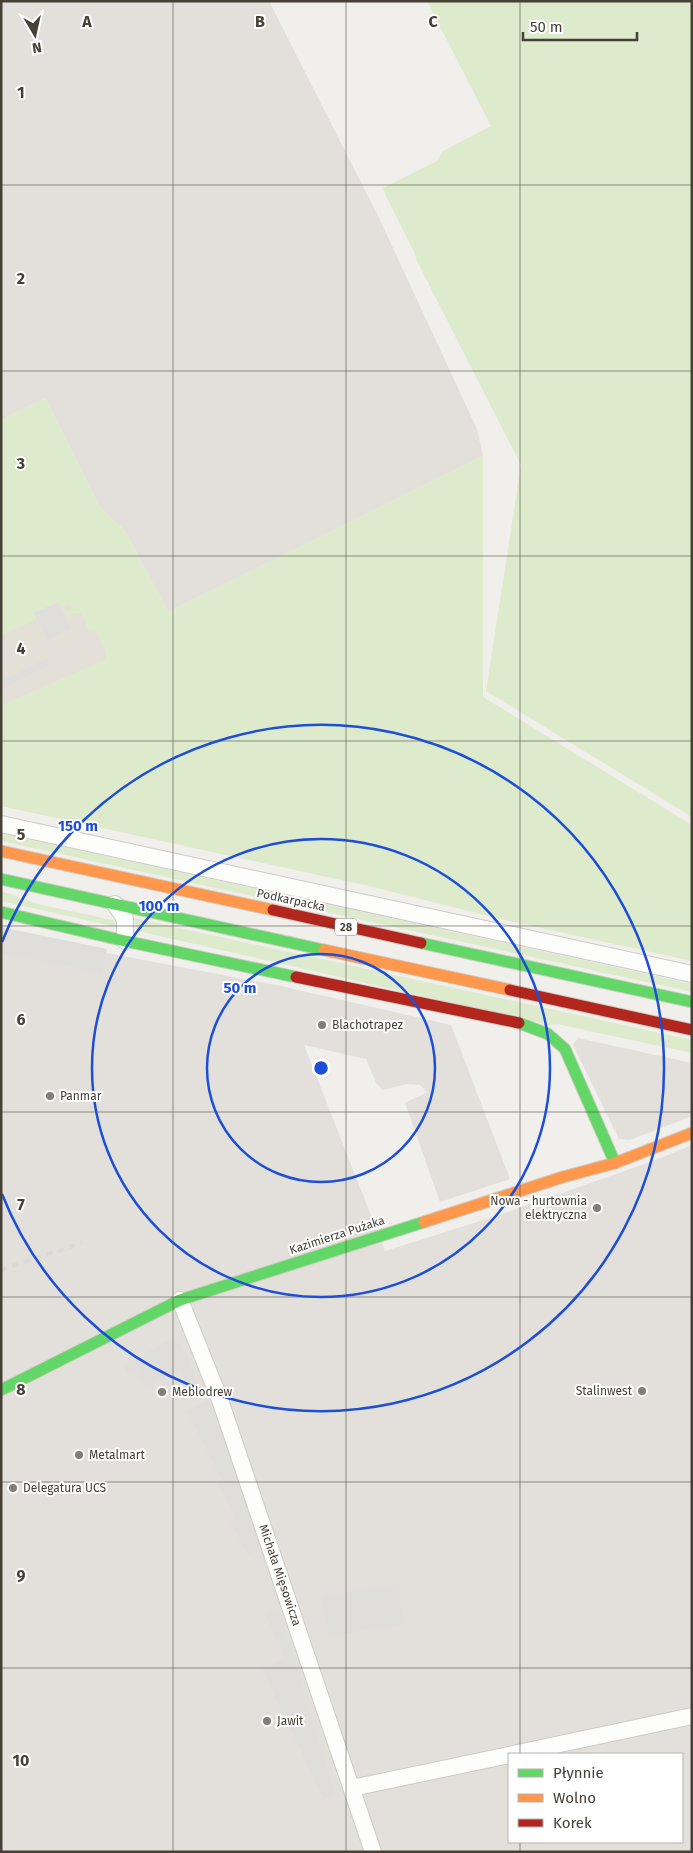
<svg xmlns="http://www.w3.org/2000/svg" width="693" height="1853" font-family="'Fira Sans',sans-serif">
  <rect width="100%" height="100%" fill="#f0efeb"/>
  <path fill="#e4e0d8" d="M77,581L108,659L1,706V619Z"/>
  <g fill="#e3e0dc" fill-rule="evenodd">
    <path d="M1,1H269L379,218L477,429L483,456L168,612L125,531L99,506L45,398L1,420Z"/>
    <path d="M1,933L281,986L451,1025L510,1179L440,1202L405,1103L427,1092L420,1085L407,1084L383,1090L376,1083L366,1059L304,1045L385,1251L499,1215L653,1161L692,1145V1852H1ZM509,1754H682V1842H509Z"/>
    <path d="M578,1038L692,1063V1116L630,1140L619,1139L573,1045Z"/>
  </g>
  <g fill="#ddeacc">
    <path d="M427,1H692V817L486,691L521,465L417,261L415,254L385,194L383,188L437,161L443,151L491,126Z"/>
    <path d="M45,398L99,506L125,531L168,612L483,456V697L692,825V961L505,920L373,887L1,806V706L108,658L96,631L90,632L86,626V622L81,613H74L66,617L63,610L65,609L66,611L72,609L70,604L62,608L58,602L34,613L37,619L1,636V420Z"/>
    <path d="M1,833L692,984V992L1,841Z"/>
    <path d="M1,891L38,904L112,920L115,921L117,927L1,901Z"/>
    <path d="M134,918L692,1040V1053L557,1024L549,1025L138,931Z"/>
  </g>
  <g fill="#dfdeda">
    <path d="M58,602L71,628L47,640L34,613Z"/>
    <path d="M51,656L47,666L1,689V681Z"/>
    <path d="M1,927L107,949L102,973L1,954Z"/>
    <path d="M171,1339L182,1345L199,1387L191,1391L180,1370L145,1386L135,1370L127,1373L123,1365Z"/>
    <path d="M208,1400L224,1440L261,1548L248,1555L230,1522L237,1517L217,1484L222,1480L187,1411Z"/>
    <path d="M398,1584L405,1624L328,1637L321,1597Z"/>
    <path d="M279,1607L315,1731L336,1795L324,1799L262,1669L285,1659L265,1613Z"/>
  </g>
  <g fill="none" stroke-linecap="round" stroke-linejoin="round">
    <defs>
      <g id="street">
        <path d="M1,824L692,974"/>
        <path d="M115,904L125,919V941"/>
        <path d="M180,1300L220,1400L373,1852"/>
        <path d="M513,1754L692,1716"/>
        <path d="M352,1788L509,1755"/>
      </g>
      <g id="fast">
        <path d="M1,879L324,950"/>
        <path d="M1,912L125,941L296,977"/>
        <path d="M421,943L692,1002"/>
        <path d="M519,1023L548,1034L565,1049L615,1163"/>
        <path d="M1,1390L180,1300L424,1222"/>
      </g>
      <g id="slow">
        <path d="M1,851L273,910"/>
        <path d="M324,950L510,990"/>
        <path d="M424,1222L563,1177L615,1163L692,1133"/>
      </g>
      <g id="jam">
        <path d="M273,910L421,943"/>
        <path d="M296,977L519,1023"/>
        <path d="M510,990L692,1030"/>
      </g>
    </defs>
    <use href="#street" stroke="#cccbc7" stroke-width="18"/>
    <use href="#fast" stroke="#cfccc2" stroke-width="13"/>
    <use href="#slow" stroke="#cfccc2" stroke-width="13"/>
    <use href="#jam" stroke="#cfccc2" stroke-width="13"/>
    <use href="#street" stroke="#fdfdfc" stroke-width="16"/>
    <use href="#fast" stroke="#63d668" stroke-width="11"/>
    <use href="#slow" stroke="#ff974d" stroke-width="11"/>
    <use href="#jam" stroke="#b3261e" stroke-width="11"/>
    <path stroke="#d9d9d8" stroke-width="4" stroke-dasharray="6 6" stroke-linecap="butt" d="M1,1270L82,1243"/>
  </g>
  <path fill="none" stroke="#464037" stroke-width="1" stroke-opacity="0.55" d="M173,1V1852M346,1V1852M520,1V1754M1,185H692M1,371H692M1,556H692M1,741H692M1,926H692M1,1112H692M1,1297H692M1,1482H692M1,1668H692M520,1842V1852"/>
  <g fill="none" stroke="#1d4ed8" stroke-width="2.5">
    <circle cx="321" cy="1068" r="114"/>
    <circle cx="321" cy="1068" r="229"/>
    <path d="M2 942A343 343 0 1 1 2 1194"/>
  </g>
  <g fill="#827d76" stroke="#fff" stroke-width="2">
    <circle cx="322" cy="1025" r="5"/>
    <circle cx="50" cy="1096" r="5"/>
    <circle cx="597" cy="1208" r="5"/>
    <circle cx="642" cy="1391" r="5"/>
    <circle cx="162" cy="1392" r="5"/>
    <circle cx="79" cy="1455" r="5"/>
    <circle cx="13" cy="1488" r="5"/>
    <circle cx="267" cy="1721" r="5"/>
  </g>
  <g text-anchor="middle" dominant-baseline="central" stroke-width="4" stroke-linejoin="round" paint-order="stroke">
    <rect fill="#fff" stroke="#7e7973" stroke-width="1" x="335" y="918.5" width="22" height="17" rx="4"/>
    <g font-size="11" font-weight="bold" fill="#464037">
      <text x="346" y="927">28</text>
    </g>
    <g font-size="12" fill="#464037" stroke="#fff">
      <text transform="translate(291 900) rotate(12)">Podkarpacka</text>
      <text transform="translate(337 1235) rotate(-18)">Kazimierza Pużaka</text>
      <text transform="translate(280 1575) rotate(71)">Michała Mięsowicza</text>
    </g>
    <g font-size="12" fill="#464037" stroke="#fff" text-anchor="start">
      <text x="332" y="1025">Blachotrapez</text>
      <text x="60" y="1096">Panmar</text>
      <text x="587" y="1201" text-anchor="end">Nowa - hurtownia<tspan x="587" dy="14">elektryczna</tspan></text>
      <text x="632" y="1391" text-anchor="end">Stalinwest</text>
      <text x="172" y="1392">Meblodrew</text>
      <text x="89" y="1455">Metalmart</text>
      <text x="23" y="1488">Delegatura UCS</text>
      <text x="277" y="1721">Jawit</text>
    </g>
  </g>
  <g font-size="16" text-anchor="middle" font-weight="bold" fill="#464037" stroke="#fff" stroke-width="4" stroke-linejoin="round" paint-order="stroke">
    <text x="87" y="27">A</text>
    <text x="260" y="27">B</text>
    <text x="433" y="27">C</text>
    <text x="21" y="98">1</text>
    <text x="21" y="284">2</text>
    <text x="21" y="469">3</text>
    <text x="21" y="654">4</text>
    <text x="21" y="840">5</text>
    <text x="21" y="1025">6</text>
    <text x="21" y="1210">7</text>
    <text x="21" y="1395">8</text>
    <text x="21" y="1581">9</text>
    <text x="21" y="1766">10</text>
  </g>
  <circle cx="321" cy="1068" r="8" fill="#1d4ed8" stroke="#fff" stroke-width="2.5"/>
  <g font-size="15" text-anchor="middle" font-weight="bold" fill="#1d4ed8" stroke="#fff" stroke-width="4" stroke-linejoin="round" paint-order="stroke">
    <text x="78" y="831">150 m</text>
    <text x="159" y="911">100 m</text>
    <text x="240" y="993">50 m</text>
  </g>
  <rect width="693" height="1853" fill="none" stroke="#464037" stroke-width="5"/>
  <rect x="508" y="1753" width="175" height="90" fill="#ffffff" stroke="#b5b3af"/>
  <rect x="518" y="1769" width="25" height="8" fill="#63d668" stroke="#b5b3af"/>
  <text x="553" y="1778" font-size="15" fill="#464037">Płynnie</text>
  <rect x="518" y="1794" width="25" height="8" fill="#ff974d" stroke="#b5b3af"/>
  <text x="553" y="1803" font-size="15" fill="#464037">Wolno</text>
  <rect x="518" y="1819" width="25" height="8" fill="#b3261e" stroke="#b5b3af"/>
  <text x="553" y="1828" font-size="15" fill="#464037">Korek</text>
  <g transform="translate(35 35) rotate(171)" stroke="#ffffff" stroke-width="4" paint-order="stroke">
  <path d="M0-4L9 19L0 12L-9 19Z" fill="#464037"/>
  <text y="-8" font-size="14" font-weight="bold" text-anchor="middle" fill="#464037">N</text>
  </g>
  <path d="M523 32v8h114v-8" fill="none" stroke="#464037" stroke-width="2.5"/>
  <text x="530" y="32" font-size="15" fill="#464037" stroke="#ffffff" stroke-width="4" paint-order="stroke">50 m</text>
</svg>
